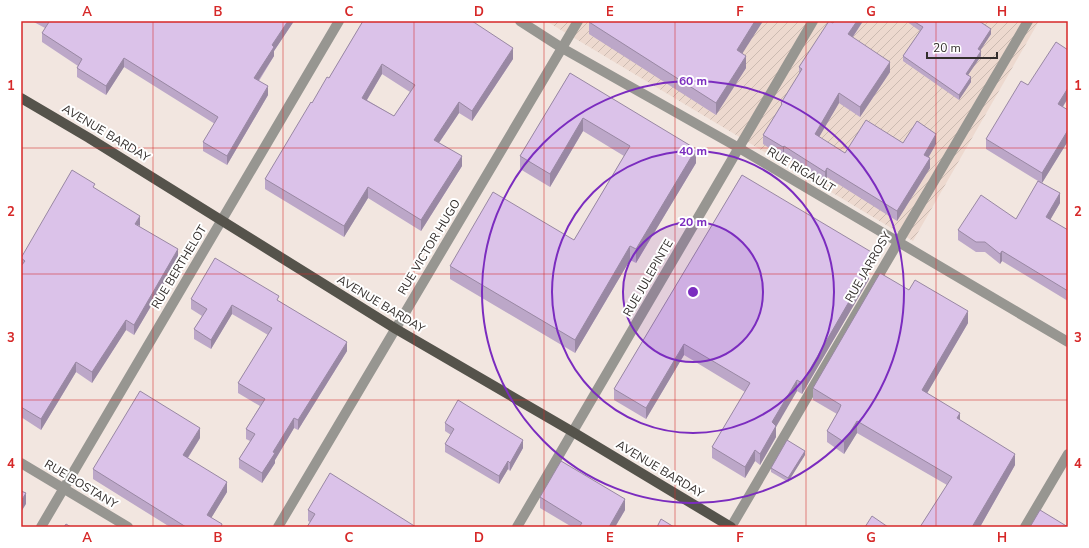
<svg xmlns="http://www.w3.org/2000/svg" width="1089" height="548" font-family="'Nunito Sans',sans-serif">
  <defs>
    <pattern id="industrial-furrows" width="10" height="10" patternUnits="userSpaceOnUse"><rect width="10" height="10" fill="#edd9cf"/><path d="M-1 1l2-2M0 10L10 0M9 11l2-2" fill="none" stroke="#ccbbb2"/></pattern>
  </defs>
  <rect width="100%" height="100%" fill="#f2e6e0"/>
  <path fill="url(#industrial-furrows)" d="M546,21H1039L913,241Z"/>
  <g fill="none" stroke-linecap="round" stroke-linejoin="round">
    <g stroke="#979691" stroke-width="10">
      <path d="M520,21L562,48L739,148L1068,342"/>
      <path d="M21,463L128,527"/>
      <path d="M41,527L339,21"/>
      <path d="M278,527L578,21"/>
      <path d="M517,527L813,21"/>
      <path d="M731,527L1028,21"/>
      <path d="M1025,527L1068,454"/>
    </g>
    <path stroke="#55534b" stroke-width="10" d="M21,98L89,138L396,329L573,432L731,527"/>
  </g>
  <g fill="#bca7c8" fill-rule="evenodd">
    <path d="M32,21H294L274,51V56L259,81L268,95L227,165L203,151V142L215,124L124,67L106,95L77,77V68L78,66L42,42V33L45,28Z"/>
    <path d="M363,21L513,59L472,121L459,113L439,143L462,166L421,231L368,198L344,237L265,189V179L329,78ZM382,74L410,92L394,116L367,100Z"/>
    <path d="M763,21L742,53L746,68L716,115L589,34V22Z"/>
    <path d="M834,21H863L853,37L890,72L860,117L839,103L819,137L845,153L903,143L936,144L928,158L930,168L897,221L827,177L825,182L784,156L783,157L763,144V135L781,106V103L799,74V67Z"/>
    <path d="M906,21H981L980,22L991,34L980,51L981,56L968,75L971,82L959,100L903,61V56L920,31Z"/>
    <path d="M1068,50V98L1063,107L1068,110V141L1042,183L1060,203L1050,220L1068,230V301L1002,261L1000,264L985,252H976L958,240V230L1016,219L1038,181L986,149V139L1028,85Z"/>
    <path d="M570,73L696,163L636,263L630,260L575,353L450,279V266L574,240L624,156L583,131L550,187L520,169V156Z"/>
    <path d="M742,175L873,264L869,270V279L802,394L797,391L776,425V437L760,465L755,461L745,478L712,458V447L745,392L684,355L646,419L614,400V389Z"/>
    <path d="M95,188L178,260L134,335L126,330L92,383L76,372L41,430L21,417V258Z"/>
    <path d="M909,290L968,323L927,393L1015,465L980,527H920L947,485L857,433L844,454L827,442V431L837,414L813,400V388Z"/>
    <path d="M191,299L279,301L347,351L298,430L294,428L275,460V463L262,483L239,468V459L250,441L246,439V429L260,406L238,393V383L268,335L232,314L211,349L194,339V329L202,316L191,309Z"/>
    <path d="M445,423L523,448L510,471L508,469L499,484L445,452V444L451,435L445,431Z"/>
    <path d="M200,438L188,458L227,492L211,518L222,527H170L93,479V469Z"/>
    <path d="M805,455L788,482L771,472V468Z"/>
    <path d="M540,497L625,510L615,527H572L540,508Z"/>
    <path d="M308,510L416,527L310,522L308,521Z"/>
  </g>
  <g fill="#9988a3">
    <path d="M288,21H294L274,51V56L254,87V78L272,45Z"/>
    <path d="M755,21H763L737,62V50Z"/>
    <path d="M857,21H863L848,44V34Z"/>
    <path d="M991,29V34L978,54V49Z"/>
    <path d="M513,48V59L472,121V111Z"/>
    <path d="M981,51V56L966,78V74Z"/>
    <path d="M746,56V68L716,115V103Z"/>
    <path d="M124,58V67L106,95V86Z"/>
    <path d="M890,62V72L860,117V107Z"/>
    <path d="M382,64V74L362,108V98Z"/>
    <path d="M971,77V82L959,100V95Z"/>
    <path d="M268,86V95L227,165V156Z"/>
    <path d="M1068,88V98L1058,114V104Z"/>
    <path d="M839,93V103L815,144V134Z"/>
    <path d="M459,102V113L434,150V140Z"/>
    <path d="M583,118V131L550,187V174Z"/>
    <path d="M1068,130V141L1042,183V173Z"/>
    <path d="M936,134V144L924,165V155Z"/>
    <path d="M784,146V156L783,157V147Z"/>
    <path d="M696,149V163L636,263V249Z"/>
    <path d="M462,156V166L421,231V220Z"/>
    <path d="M930,158V168L897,221V211Z"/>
    <path d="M827,168V177L825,182V172Z"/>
    <path d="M368,187V198L344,237V226Z"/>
    <path d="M1060,193V203L1046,227V217Z"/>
    <path d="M140,216V226L135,224Z"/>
    <path d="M630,246V260L575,353V340Z"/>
    <path d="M178,249V260L134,335V325Z"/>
    <path d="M1002,251V261L1000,264V254Z"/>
    <path d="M873,253V264L869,270V279L802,394V383L866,265Z"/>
    <path d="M232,305V314L211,349V340Z"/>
    <path d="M968,311V323L922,402V390Z"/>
    <path d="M126,320V330L92,383V372Z"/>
    <path d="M347,342V351L298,430V420Z"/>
    <path d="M684,344V355L646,419V408Z"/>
    <path d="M76,362V372L41,430V419Z"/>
    <path d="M797,380V391L772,434V422Z"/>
    <path d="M960,413V424L957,418Z"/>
    <path d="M294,418V428L275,460V463L262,483V473L273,452Z"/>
    <path d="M857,421V433L844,454V442Z"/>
    <path d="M776,426V437L760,465V454Z"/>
    <path d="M200,428V438L183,465V455Z"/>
    <path d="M523,440V448L510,471V463Z"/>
    <path d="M755,450V461L745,478V467Z"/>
    <path d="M805,451V455L788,482V478Z"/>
    <path d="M1015,454V465L980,527H972Z"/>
    <path d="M508,461V469L499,484V476Z"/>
    <path d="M227,482V492L207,525V515Z"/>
    <path d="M26,493V504L21,512V501Z"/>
    <path d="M625,499V510L615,527H609Z"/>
  </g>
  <g fill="#dbc2e9" stroke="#9988a3" fill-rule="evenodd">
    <path d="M48,21H288L272,45L274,47L254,78L268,86L227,156L203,142L218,117L124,58L106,86L77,68L82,59L42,33L49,22Z"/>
    <path d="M363,21H472L513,48L472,111L459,102L434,140L462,156L421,220L368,187L344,226L265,179L311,102L312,103L327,77L329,78ZM382,64L415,85L394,116L362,98Z"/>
    <path d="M590,21H755L737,50L746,56L716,103L589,22Z"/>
    <path d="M829,21L833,23L834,21H857L848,34L890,62L860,107L839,93L815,134L845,153L866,120L903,143L917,121L936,134L924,155L930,158L897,211L827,168L825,172L784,146L783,147L763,135L782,104L781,103L802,69L799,67Z"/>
    <path d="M913,21H979L991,29L978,49L981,51L966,74L971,77L959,95L903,56L923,27Z"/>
    <path d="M1056,42L1068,50V88L1058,104L1068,110V130L1042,173L986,139L1021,81L1028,85Z"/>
    <path d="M570,73L696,149L636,249L630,246L575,340L450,266L493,192L574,240L630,146L583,118L550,174L520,156Z"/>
    <path d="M72,170L95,184L93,187L140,216L135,224L178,249L134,325L126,320L92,372L76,362L41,419L21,407V266L25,261L21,258Z"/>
    <path d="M742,175L873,253L866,265L869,267L802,383L797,380L772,422L776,426L760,454L755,450L745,467L712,447L750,383L684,344L646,408L614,389Z"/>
    <path d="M1038,181L1060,193L1046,217L1068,230V291L1002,251L1000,254L985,242H976L958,230L981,195L1016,219Z"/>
    <path d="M215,258L279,296L277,300L347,342L298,420L294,418L273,452L275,453L262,473L239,459L255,434L246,429L265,399L238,383L272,328L232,305L211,340L194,329L207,309L191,299Z"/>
    <path d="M880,273L909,290L915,280L968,311L922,390L960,413L957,418L1015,454L972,527H920L952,477L857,421L844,442L827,431L839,410L841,405L813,388Z"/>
    <path d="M140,391L200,428L183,455L227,482L207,515L222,524L221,527H186L93,469Z"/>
    <path d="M458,400L523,440L510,463L508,461L499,476L445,444L454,429L445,423Z"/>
    <path d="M787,440L805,451L788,478L771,468Z"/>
    <path d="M561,461L625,499L609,527H579L582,523L540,497Z"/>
    <path d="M330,473L416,527H307L315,514L308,510Z"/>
    <path d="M21,491L26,493L21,501Z"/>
    <path d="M1040,510L1068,527H1030Z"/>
    <path d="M872,516L888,527H865Z"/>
    <path d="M661,519L674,527H657Z"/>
    <path d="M66,524L71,527H64Z"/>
  </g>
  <path fill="none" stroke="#d62828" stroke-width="1" stroke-opacity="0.55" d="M153,21V527M283,21V527M414,21V527M544,21V527M675,21V527M806,21V527M936,21V527M21,148H1068M21,274H1068M21,400H1068"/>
  <circle cx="693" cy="292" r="70" fill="#7b2cbf" fill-opacity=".12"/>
  <g fill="none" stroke="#7b2cbf" stroke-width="2">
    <circle cx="693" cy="292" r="70"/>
    <circle cx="693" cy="292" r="141"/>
    <circle cx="693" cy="292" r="211"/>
  </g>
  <g text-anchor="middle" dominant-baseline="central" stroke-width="4" stroke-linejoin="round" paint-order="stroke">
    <g font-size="12" fill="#332e2c" stroke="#fff">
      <text transform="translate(106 133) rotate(31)">AVENUE BARDAY</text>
      <text transform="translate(801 170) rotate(31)">RUE RIGAULT</text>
      <text transform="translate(429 247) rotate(-59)">RUE VICTOR HUGO</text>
      <text transform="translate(179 267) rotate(-59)">RUE BERTHELOT</text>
      <text transform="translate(868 267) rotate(-60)">RUE JARROSY</text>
      <text transform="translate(648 278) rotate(-60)">RUE JULEPINTE</text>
      <text transform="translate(381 304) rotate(31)">AVENUE BARDAY</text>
      <text transform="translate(660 469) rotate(31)">AVENUE BARDAY</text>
      <text transform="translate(81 484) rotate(31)">RUE BOSTANY</text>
    </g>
  </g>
  <circle cx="693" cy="292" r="6" fill="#7b2cbf" stroke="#fff" stroke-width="2"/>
  <g font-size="12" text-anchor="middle" font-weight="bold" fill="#7b2cbf" stroke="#fff" stroke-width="4" stroke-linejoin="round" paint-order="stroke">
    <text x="693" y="85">60 m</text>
    <text x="693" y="155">40 m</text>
    <text x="693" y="226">20 m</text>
  </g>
  <rect width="1089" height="548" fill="none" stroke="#ffffff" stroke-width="44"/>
  <path d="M927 52v6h70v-6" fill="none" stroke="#332e2c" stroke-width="2"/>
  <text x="933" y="52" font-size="12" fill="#332e2c" stroke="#ffffff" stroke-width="3" paint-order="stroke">20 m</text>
  <rect x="22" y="22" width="1045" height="504" fill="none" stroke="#d62828" stroke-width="1.5"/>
  <g font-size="13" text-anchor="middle" font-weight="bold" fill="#d62828">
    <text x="87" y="16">A</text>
    <text x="218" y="16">B</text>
    <text x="349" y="16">C</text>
    <text x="479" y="16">D</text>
    <text x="610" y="16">E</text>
    <text x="740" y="16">F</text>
    <text x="871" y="16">G</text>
    <text x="1002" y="16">H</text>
    <text x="11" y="90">1</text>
    <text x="1078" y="90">1</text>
    <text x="11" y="216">2</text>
    <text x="1078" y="216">2</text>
    <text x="11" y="342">3</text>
    <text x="1078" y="342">3</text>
    <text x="11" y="468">4</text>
    <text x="1078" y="468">4</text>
    <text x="87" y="542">A</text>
    <text x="218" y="542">B</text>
    <text x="349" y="542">C</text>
    <text x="479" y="542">D</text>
    <text x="610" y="542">E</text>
    <text x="740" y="542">F</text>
    <text x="871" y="542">G</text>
    <text x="1002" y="542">H</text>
  </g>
</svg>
